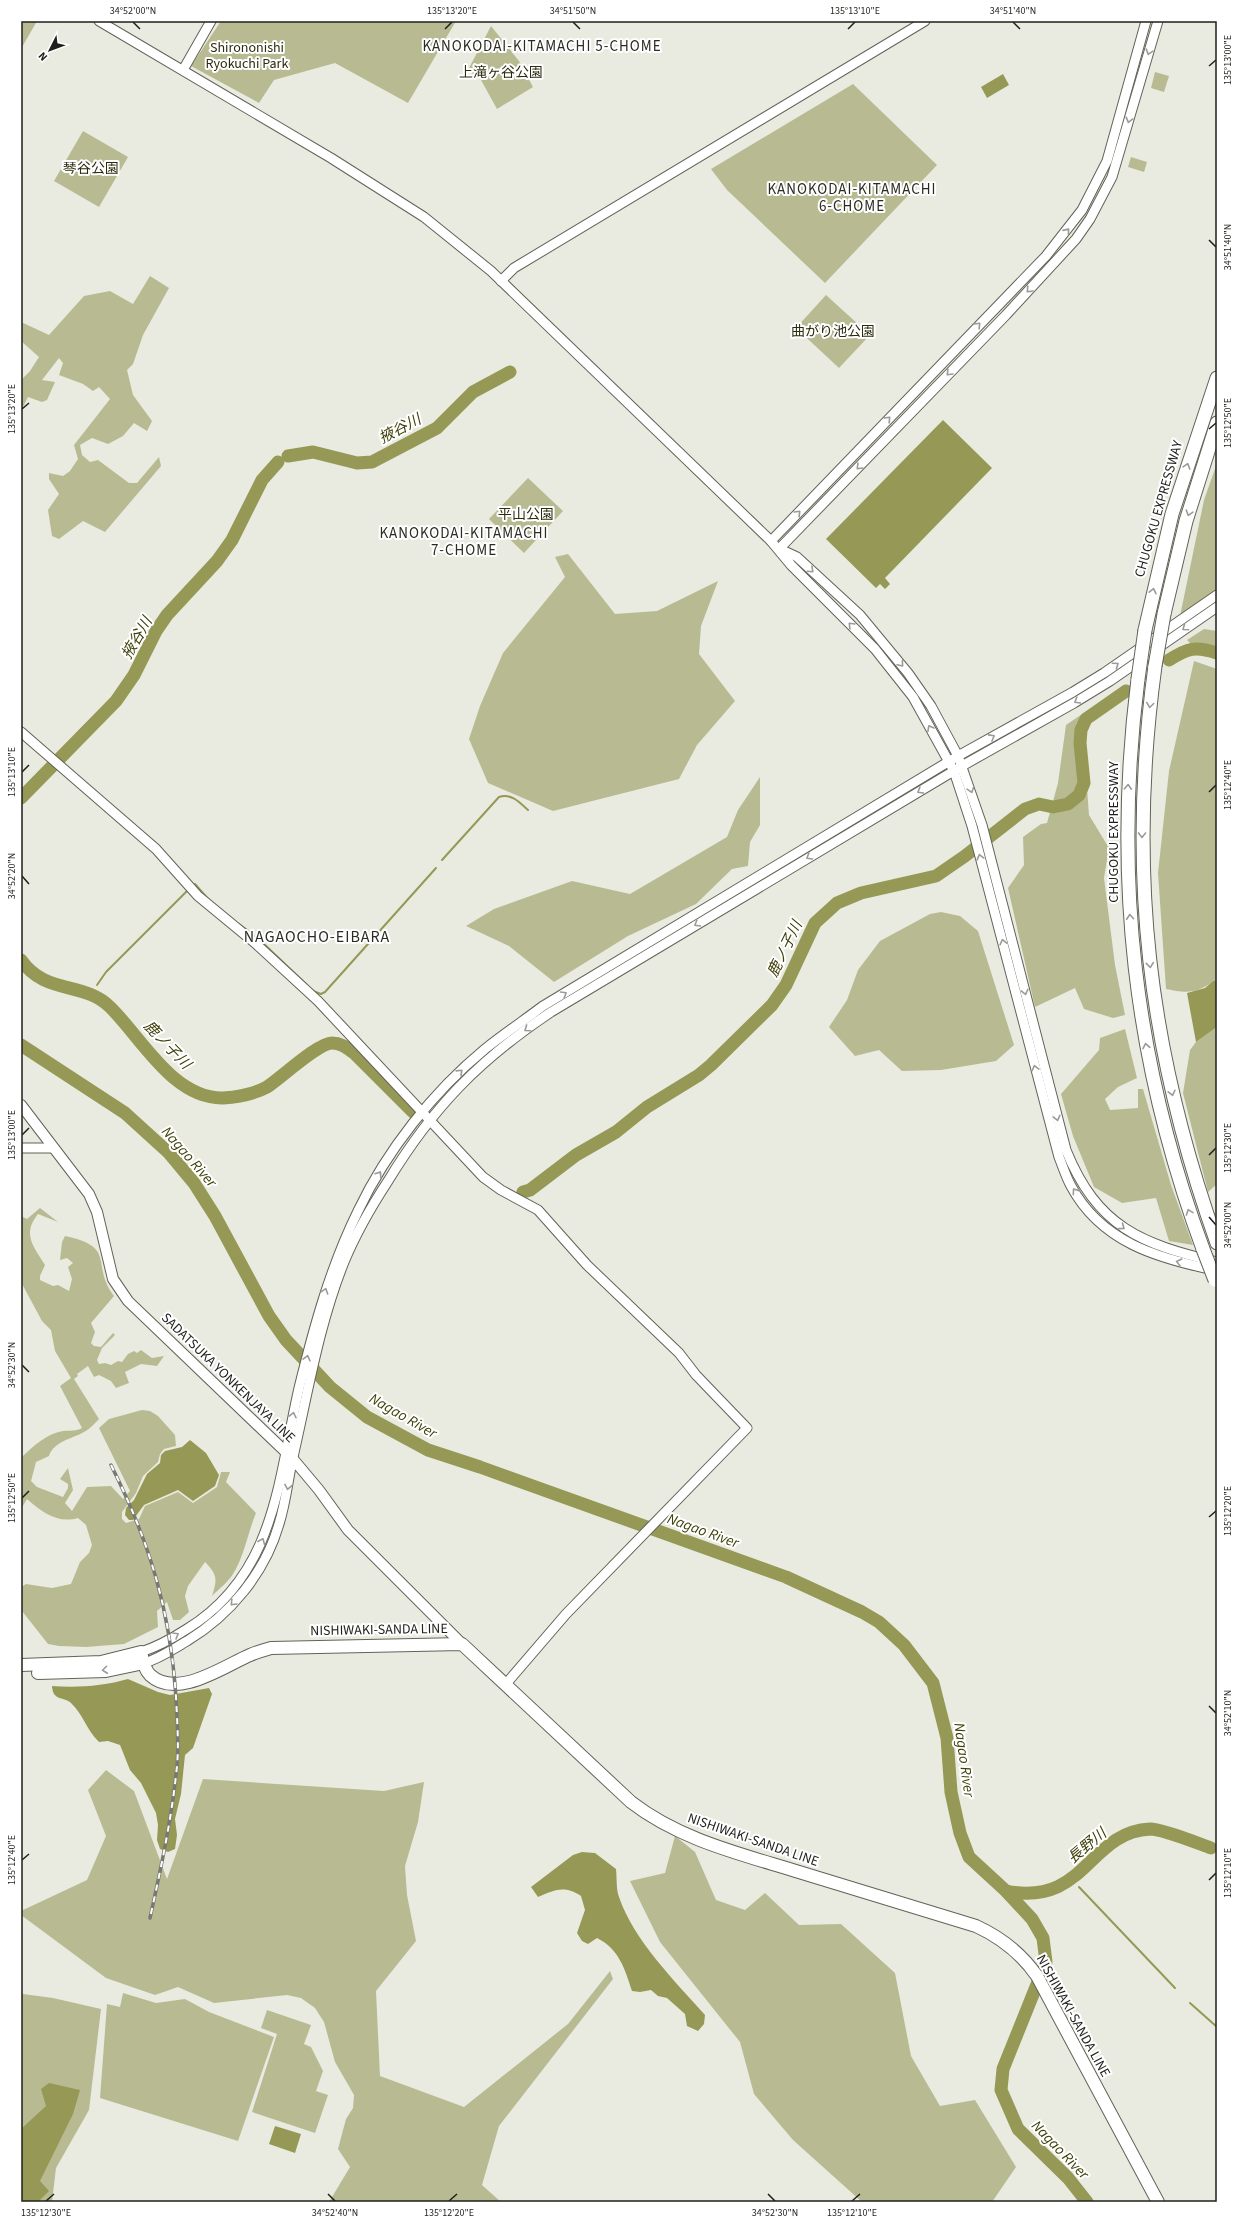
<svg xmlns="http://www.w3.org/2000/svg" width="1238" height="2223" font-family="'Source Sans 3','Noto Sans JP',sans-serif">
  <rect width="100%" height="100%" fill="#eaebe0"/>
  <g fill="#b8bb92">
    <path d="M21,21H37L21,49Z"/>
    <path d="M221,21H456L408,103L335,63L274,80L259,103L191,66Z"/>
    <path d="M491,26L519,61L533,87L497,109L481,80L468,70Z"/>
    <path d="M1155,72L1169,76L1164,92L1151,88Z"/>
    <path d="M853,84L937,165L825,283L727,190L711,169Z"/>
    <path d="M83,131L128,157L99,207L54,181Z"/>
    <path d="M1131,157L1147,162L1144,172L1128,167Z"/>
    <path d="M150,276L169,288L143,335L133,364L127,370L133,395L152,421L147,431L134,423L123,436L108,444L92,438L80,445L82,455L90,462L98,460L129,483H137L159,457L161,466L105,532L83,521L59,539L52,536L48,510L59,494L49,479V473L63,476L70,471L78,459L74,445L110,399L99,387L93,391L83,384L59,375L63,363L59,358L42,380L55,382L47,400L42,402L28,397L21,411V380L30,371L39,357L21,341V322L49,335L84,296L110,291L133,304Z"/>
    <path d="M826,295L870,335L839,368L796,328Z"/>
    <path d="M1217,463V589L1180,616L1204,500Z"/>
    <path d="M528,478L563,511L524,553L489,519Z"/>
    <path d="M568,554L615,614L657,611L718,581L701,626L699,654L735,701L697,745L679,779L553,811L488,783L469,739L480,706L503,653L565,577L555,557Z"/>
    <path d="M1204,629L1217,631V649L1193,646L1187,640Z"/>
    <path d="M1194,661L1217,669V981H1213C1198,994 1184,993 1166,989L1158,873L1169,771Z"/>
    <path d="M1091,708L1084,748L1089,815L1109,848L1104,878L1115,965L1125,1015L1113,1018L1084,1009L1075,988L1035,1007L1008,888L1024,865L1023,837L1041,824L1047,823L1058,783L1066,725Z"/>
    <path d="M760,777V825L750,842L748,866L732,869L696,904L628,936L554,982L509,946L466,926L494,909L572,881L630,894L727,837L738,810Z"/>
    <path d="M941,912L960,916L978,931L1014,1045L996,1061L941,1070L902,1071L879,1050L855,1056L829,1027L847,1000L858,970L880,941L930,914Z"/>
    <path d="M1217,1027V1184L1208,1192L1183,1093L1190,1050L1196,1042Z"/>
    <path d="M1125,1029L1137,1078L1118,1087L1105,1099L1110,1110L1138,1108V1089H1143L1171,1185L1193,1245L1169,1241L1156,1198L1122,1203L1094,1187L1073,1136L1061,1094L1099,1050L1100,1038Z"/>
    <path d="M40,1208L58,1222L38,1214C22,1234 33,1246 45,1265L40,1276V1280L53,1286L58,1285L69,1291L72,1279L68,1267L73,1263L67,1258L60,1260L62,1242L65,1236C118,1247 90,1265 114,1296L91,1323L95,1332L91,1343L94,1346L101,1347L113,1333L115,1335L102,1348L97,1360L99,1364L105,1363L111,1365L118,1361L122,1362L128,1354L134,1351L137,1353L141,1350L152,1358L164,1356L157,1366L141,1364L125,1372L129,1383L116,1388L111,1381L99,1375L94,1377L88,1366L77,1374L78,1376L74,1379L99,1419C94,1424 90,1429 84,1432C72,1439 54,1441 49,1456L36,1462L31,1481L37,1487L63,1497L68,1488V1484L60,1479L68,1468L73,1490L65,1503L72,1511L87,1487L111,1486L123,1499L130,1491L99,1428L109,1419L142,1410L150,1411L158,1416L175,1435L176,1446L164,1449L160,1454L158,1462L143,1476L136,1493L122,1512V1519L126,1523L139,1519L145,1506L178,1492L193,1503L217,1487L221,1472H230L226,1482L256,1513C248,1532 244,1557 233,1574C228,1582 219,1589 212,1596C217,1580 218,1575 205,1562L188,1586L185,1596L189,1612L180,1620H173L167,1602L157,1611L158,1627L124,1644L86,1647L59,1646L48,1644L22,1611L21,1587L26,1584L52,1588L71,1584L80,1562L89,1553L92,1545L86,1525L78,1518C57,1524 42,1512 27,1499L21,1509V1458C33,1446 46,1434 63,1431C70,1430 75,1432 82,1428L60,1386L71,1378L55,1351L51,1330L42,1321L21,1282V1216L27,1219Z"/>
    <path d="M106,1770L134,1791L167,1879L203,1779L384,1791L424,1782L418,1822L405,1866L407,1895L416,1941L376,1991L380,2076L464,2107L568,2024L610,1971L613,1979L499,2126L482,2185L501,2202H329L350,2167L338,2149L346,2119L353,2108L354,2095L335,2062L324,2022L315,2008L301,1998L287,1995L214,2003L178,1987L155,1995L106,1978L21,1915V1911L87,1880L106,1836L88,1790Z"/>
    <path d="M675,1836L695,1852L716,1900L745,1910L765,1893L799,1925L841,1924L895,1973L911,2056L940,2106L975,2100L1016,2167L992,2202H862L793,2140L754,2094L740,2042L660,1942L630,1881L665,1873Z"/>
    <path d="M21,1991L23,1994L53,1998L101,2009L89,2110L56,2168L52,2202H21Z"/>
    <path d="M123,1993L156,2003L185,1999L209,2012L274,2037L238,2141L100,2098L107,2004L120,2007Z"/>
    <path d="M267,2010L311,2025L304,2044L311,2047L323,2071L316,2091L328,2095L315,2133L252,2112L277,2034L261,2028Z"/>
  </g>
  <g fill="#969955">
    <path d="M1003,74L1009,85L987,98L981,87Z"/>
    <path d="M943,420L992,468L885,578L890,584L885,589L880,584L876,588L826,539Z"/>
    <path d="M1213,981H1217V1027L1196,1042L1187,993L1205,988Z"/>
    <path d="M190,1440L206,1453L219,1475L215,1486L193,1501L178,1490L144,1505L133,1520H129L125,1515L126,1508L134,1500L147,1474L160,1463L161,1455L165,1451L182,1447Z"/>
    <path d="M128,1679L158,1692L170,1695L209,1688L212,1694L193,1748L185,1755L181,1794L175,1819L177,1835L175,1849L168,1852L160,1849L157,1840L158,1825L156,1813L141,1783L130,1770L120,1745L108,1741L99,1742C87,1731 83,1714 71,1703C64,1696 53,1702 52,1686C77,1688 104,1686 128,1679Z"/>
    <path d="M582,1852L595,1853L616,1869C617,1878 616,1889 619,1897C634,1941 675,1981 705,2015L704,2024L698,2031L687,2026L685,2014L667,1998L658,1996L651,1990L640,1992L632,1991C625,1969 619,1949 597,1938L588,1944L582,1941L577,1933L585,1910L581,1896C564,1885 555,1890 538,1897L531,1887L573,1855Z"/>
    <path d="M49,2083L80,2090L73,2114L40,2181L49,2191L38,2202H21V2129L46,2106L41,2089Z"/>
    <path d="M275,2126L301,2134L295,2153L269,2144Z"/>
  </g>
  <g fill="none" stroke-linecap="round" stroke-linejoin="round">
    <g stroke="#969955" stroke-width="2">
      <path d="M442,860L499,797C511,793 519,802 528,810"/>
      <path d="M192,886L195,884L209,900"/>
      <path d="M239,924L254,935"/>
      <path d="M263,943L307,985"/>
      <path d="M97,985L106,972L189,889"/>
      <path d="M313,991L321,994L325,992L436,868"/>
      <path d="M92,995V994"/>
      <path d="M1079,1887L1175,1988"/>
      <path d="M1190,2003L1217,2027"/>
    </g>
    <g stroke="#969955" stroke-width="13">
      <path d="M288,456L313,452L357,463L372,462L437,428L473,392L510,372"/>
      <path d="M1169,660C1188,648 1195,646 1217,653"/>
      <path d="M21,798L116,701L134,675L156,631L167,615L217,561L232,540L262,480L278,462"/>
      <path d="M21,960C45,995 84,981 110,1007C141,1037 173,1099 223,1098C238,1097 254,1094 267,1087C281,1078 318,1043 332,1043C341,1043 347,1048 354,1053L413,1112"/>
      <path d="M21,1045L125,1113L169,1153L194,1183L215,1216L269,1316L286,1340L330,1387L367,1417L428,1450L480,1467L786,1577L862,1612L879,1622L904,1645L933,1683L947,1738L951,1792L960,1833L969,1857L1006,1891L1032,1919L1043,1938L1046,1962L1003,2069L1001,2090L1018,2129L1068,2178L1087,2202"/>
      <path d="M523,1192L530,1190L576,1155L616,1132L647,1107L699,1075L711,1065L772,1005L786,985L815,923L837,903L861,893L936,876L965,856L1025,809L1039,804L1053,807L1068,804L1079,795L1084,783L1080,743L1081,730L1086,719L1126,691"/>
      <path d="M1006,1891C1086,1907 1088,1832 1150,1829C1163,1829 1197,1843 1211,1848"/>
    </g>
    <defs>
      <g id="tertiary">
        <path d="M99,21L331,158L424,217L491,271L771,541L791,565L875,649L913,697L954,771L972,826L1059,1157C1063,1167 1066,1177 1071,1186C1101,1242 1157,1258 1214,1270"/>
        <path d="M183,70L211,21"/>
        <path d="M501,281L514,268L925,21"/>
        <path d="M771,541L1046,256L1082,210L1107,161L1146,21"/>
        <path d="M779,549L1006,315L1076,239L1090,219L1112,177L1158,21"/>
        <path d="M780,549L797,557L860,615L908,673L931,706L958,756L982,825L1066,1150C1097,1227 1141,1244 1217,1262"/>
        <path d="M21,732L156,849L198,896L255,943L318,1001L483,1177L501,1190L538,1210L587,1265L679,1353L696,1375L747,1428L566,1614L505,1685"/>
        <path d="M21,1148H54"/>
        <path d="M141,1652C157,1647 173,1638 187,1629C276,1574 278,1480 299,1388C314,1327 330,1268 358,1211C387,1150 433,1092 485,1049C504,1034 523,1021 543,1006L958,756L1073,692L1104,673L1217,595"/>
        <path d="M144,1663C159,1659 173,1649 187,1641C230,1615 265,1573 279,1524C286,1502 288,1479 293,1457C308,1392 319,1324 344,1262C356,1233 371,1207 388,1181C433,1107 479,1060 551,1012L962,766L1074,703L1110,681L1217,607"/>
      </g>
      <path id="secondary" d="M21,1105L89,1194L97,1212L113,1279L128,1301L293,1459L319,1490L348,1530L462,1644"/>
      <g id="primary">
        <path d="M21,1665L101,1662L141,1652C143,1660 144,1669 150,1675C177,1700 224,1666 250,1655C257,1652 264,1650 271,1648L462,1644L631,1802C680,1840 741,1854 799,1872C858,1890 917,1908 976,1926C1002,1938 1021,1953 1037,1976L1158,2202"/>
        <path d="M38,1673L106,1671L144,1663"/>
      </g>
      <g id="motorway">
        <path d="M1164,614L1186,521L1217,423"/>
        <path d="M1145,630L1172,514L1217,378"/>
        <path d="M1155,666C1127,871 1148,1049 1217,1243"/>
        <path d="M1138,679C1113,876 1134,1062 1203,1249"/>
      </g>
    </defs>
    <use href="#tertiary" stroke="#626259" stroke-width="11"/>
    <use href="#secondary" stroke="#626259" stroke-width="12"/>
    <use href="#primary" stroke="#626259" stroke-width="14"/>
    <use href="#motorway" stroke="#626259" stroke-width="15"/>
    <use href="#tertiary" stroke="#fff" stroke-width="9"/>
    <use href="#secondary" stroke="#fff" stroke-width="10"/>
    <use href="#primary" stroke="#fff" stroke-width="12"/>
    <use href="#motorway" stroke="#fff" stroke-width="13"/>
    <defs>
      <path id="rail" d="M111,1465C150,1543 170,1610 176,1697C177,1719 179,1743 177,1766C172,1817 161,1868 150,1918"/>
    </defs>
    <use href="#rail" stroke="#787972" stroke-width="3.5"/>
    <use href="#rail" stroke="#fff" stroke-width="2" stroke-dasharray="6" stroke-linecap="butt"/>
    <defs>
      <g id="motorway-bridge">
        <path d="M1155,666L1164,614"/>
        <path d="M1138,679L1145,630"/>
        <path d="M1203,1249L1215,1280"/>
      </g>
    </defs>
    <use href="#motorway-bridge" stroke="#626259" stroke-width="15" stroke-linecap="butt"/>
    <use href="#motorway-bridge" stroke="#fff" stroke-width="13"/>
  </g>
  <defs><path id="oneway-chevron" d="M-2-3.5L2.5 0L-2 3.5" fill="none" stroke-width="1.6" stroke-linecap="round" stroke-linejoin="round"/></defs>
  <g stroke="#9a9a98">
    <use href="#oneway-chevron" transform="translate(1149 52) rotate(107)"/>
    <use href="#oneway-chevron" transform="translate(1129 120) rotate(105)"/>
    <use href="#oneway-chevron" transform="translate(1067 231) rotate(-51)"/>
    <use href="#oneway-chevron" transform="translate(1029 290) rotate(133)"/>
    <use href="#oneway-chevron" transform="translate(978 325) rotate(-46)"/>
    <use href="#oneway-chevron" transform="translate(949 373) rotate(134)"/>
    <use href="#oneway-chevron" transform="translate(888 419) rotate(-46)"/>
    <use href="#oneway-chevron" transform="translate(1187 466) rotate(-73)"/>
    <use href="#oneway-chevron" transform="translate(859 467) rotate(135)"/>
    <use href="#oneway-chevron" transform="translate(798 513) rotate(-46)"/>
    <use href="#oneway-chevron" transform="translate(1189 513) rotate(107)"/>
    <use href="#oneway-chevron" transform="translate(811 570) rotate(43)"/>
    <use href="#oneway-chevron" transform="translate(1153 591) rotate(-78)"/>
    <use href="#oneway-chevron" transform="translate(851 625) rotate(-134)"/>
    <use href="#oneway-chevron" transform="translate(1185 628) rotate(145)"/>
    <use href="#oneway-chevron" transform="translate(901 664) rotate(50)"/>
    <use href="#oneway-chevron" transform="translate(1116 665) rotate(-35)"/>
    <use href="#oneway-chevron" transform="translate(1077 701) rotate(149)"/>
    <use href="#oneway-chevron" transform="translate(1150 705) rotate(98)"/>
    <use href="#oneway-chevron" transform="translate(930 728) rotate(-119)"/>
    <use href="#oneway-chevron" transform="translate(992 737) rotate(-29)"/>
    <use href="#oneway-chevron" transform="translate(1128 787) rotate(-87)"/>
    <use href="#oneway-chevron" transform="translate(971 790) rotate(72)"/>
    <use href="#oneway-chevron" transform="translate(920 791) rotate(149)"/>
    <use href="#oneway-chevron" transform="translate(1142 835) rotate(91)"/>
    <use href="#oneway-chevron" transform="translate(809 857) rotate(149)"/>
    <use href="#oneway-chevron" transform="translate(980 857) rotate(-105)"/>
    <use href="#oneway-chevron" transform="translate(1130 917) rotate(-94)"/>
    <use href="#oneway-chevron" transform="translate(697 924) rotate(149)"/>
    <use href="#oneway-chevron" transform="translate(1003 942) rotate(-104)"/>
    <use href="#oneway-chevron" transform="translate(1150 965) rotate(84)"/>
    <use href="#oneway-chevron" transform="translate(1025 992) rotate(76)"/>
    <use href="#oneway-chevron" transform="translate(564 994) rotate(-31)"/>
    <use href="#oneway-chevron" transform="translate(527 1029) rotate(145)"/>
    <use href="#oneway-chevron" transform="translate(1146 1046) rotate(-101)"/>
    <use href="#oneway-chevron" transform="translate(1035 1068) rotate(-104)"/>
    <use href="#oneway-chevron" transform="translate(460 1072) rotate(-44)"/>
    <use href="#oneway-chevron" transform="translate(1172 1093) rotate(77)"/>
    <use href="#oneway-chevron" transform="translate(1057 1118) rotate(76)"/>
    <use href="#oneway-chevron" transform="translate(379 1174) rotate(-57)"/>
    <use href="#oneway-chevron" transform="translate(1075 1191) rotate(-125)"/>
    <use href="#oneway-chevron" transform="translate(1189 1212) rotate(-110)"/>
    <use href="#oneway-chevron" transform="translate(1122 1227) rotate(36)"/>
    <use href="#oneway-chevron" transform="translate(1179 1262) rotate(-166)"/>
    <use href="#oneway-chevron" transform="translate(325 1291) rotate(-72)"/>
    <use href="#oneway-chevron" transform="translate(307 1358) rotate(-76)"/>
    <use href="#oneway-chevron" transform="translate(293 1415) rotate(-77)"/>
    <use href="#oneway-chevron" transform="translate(288 1487) rotate(101)"/>
    <use href="#oneway-chevron" transform="translate(262 1541) rotate(-68)"/>
    <use href="#oneway-chevron" transform="translate(233 1603) rotate(133)"/>
    <use href="#oneway-chevron" transform="translate(176 1635) rotate(-30)"/>
    <use href="#oneway-chevron" transform="translate(105 1670) rotate(173)"/>
  </g>
  <path fill="none" stroke="#1f1f1b" stroke-width="1.5" d="M133,22L140,29M573,22L580,29M1013,22L1020,29M445,29L452,22M848,29L855,22M1209,66L1216,60M1209,240L1216,247M22,409L29,403M1209,429L1216,423M22,772L29,765M1209,792L1216,785M22,876L29,884M22,1135L29,1128M1209,1155L1216,1148M1209,1217L1216,1225M22,1365L29,1372M22,1498L29,1491M1209,1517L1216,1511M1209,1706L1216,1713M22,1860L29,1854M1209,1880L1216,1873M328,2194L335,2201M768,2194L775,2201M46,2201L54,2194M449,2201L457,2194M852,2201L860,2194"/>
  <g text-anchor="middle" dominant-baseline="central" stroke-width="4" stroke-linejoin="round" paint-order="stroke">
    <g font-size="14" fill="#2b2c0d" stroke="#fff">
      <text x="247" y="48">Shirononishi<tspan x="247" dy="16">Ryokuchi Park</tspan></text>
      <text x="501" y="73">上滝ヶ谷公園</text>
      <text x="91" y="169">琴谷公園</text>
      <text x="833" y="332">曲がり池公園</text>
      <text x="526" y="515">平山公園</text>
    </g>
    <g font-size="14" fill="#1f1f1b" stroke="#fff">
      <text transform="translate(1159 509) rotate(-74)">CHUGOKU EXPRESSWAY</text>
      <text transform="translate(1114 832) rotate(-90)">CHUGOKU EXPRESSWAY</text>
      <text transform="translate(228 1378) rotate(44)">SADATSUKA YONKENJAYA LINE</text>
      <text transform="translate(379 1630) rotate(-1)">NISHIWAKI-SANDA LINE</text>
      <text transform="translate(753 1840) rotate(19)">NISHIWAKI-SANDA LINE</text>
      <text transform="translate(1073 2016) rotate(61)">NISHIWAKI-SANDA LINE</text>
    </g>
    <g font-size="15" letter-spacing="1" fill="#2b2b23" stroke="#fff">
      <text x="542" y="46">KANOKODAI-KITAMACHI 5-CHOME</text>
      <text x="852" y="189">KANOKODAI-KITAMACHI<tspan x="852" dy="17">6-CHOME</tspan></text>
      <text x="464" y="533">KANOKODAI-KITAMACHI<tspan x="464" dy="17">7-CHOME</tspan></text>
    </g>
    <g font-size="15" font-style="italic" fill="#3e3f07" stroke="#fff">
      <text transform="translate(400 429) rotate(-28)">掖谷川</text>
      <text transform="translate(137 638) rotate(-60)">掖谷川</text>
      <text transform="translate(785 949) rotate(-64)">鹿ノ子川</text>
      <text transform="translate(167 1045) rotate(46)">鹿ノ子川</text>
      <text transform="translate(189 1157) rotate(49)">Nagao River</text>
      <text transform="translate(403 1416) rotate(30)">Nagao River</text>
      <text transform="translate(703 1531) rotate(20)">Nagao River</text>
      <text transform="translate(964 1760) rotate(82)">Nagao River</text>
      <text transform="translate(1087 1846) rotate(-40)">長野川</text>
      <text transform="translate(1060 2150) rotate(46)">Nagao River</text>
    </g>
    <g font-size="16" letter-spacing="1" fill="#2b2b23" stroke="#fff">
      <text x="317" y="937">NAGAOCHO-EIBARA</text>
    </g>
  </g>
  <rect width="1238" height="2223" fill="none" stroke="#ffffff" stroke-width="44"/>
  <g transform="translate(50 50) rotate(228)" stroke="#ffffff" stroke-width="3" paint-order="stroke">
  <path d="M0-3L7 15L0 10L-7 15Z" fill="#1f1f1b"/>
  <text y="-6" font-size="11" font-weight="bold" text-anchor="middle" fill="#1f1f1b">N</text>
  </g>
  <rect x="22" y="22" width="1194" height="2179" fill="none" stroke="#1f1f1b" stroke-width="1.5"/>
  <g font-size="10" text-anchor="middle" fill="#1f1f1b">
    <text x="133" y="14">34°52'00"N</text>
    <text x="452" y="14">135°13'20"E</text>
    <text x="573" y="14">34°51'50"N</text>
    <text x="855" y="14">135°13'10"E</text>
    <text x="1013" y="14">34°51'40"N</text>
    <text transform="translate(1227 60) rotate(-90)" y="4">135°13'00"E</text>
    <text transform="translate(1227 247) rotate(-90)" y="4">34°51'40"N</text>
    <text transform="translate(11 409) rotate(-90)" y="4">135°13'20"E</text>
    <text transform="translate(1227 423) rotate(-90)" y="4">135°12'50"E</text>
    <text transform="translate(11 772) rotate(-90)" y="4">135°13'10"E</text>
    <text transform="translate(1227 785) rotate(-90)" y="4">135°12'40"E</text>
    <text transform="translate(11 876) rotate(-90)" y="4">34°52'20"N</text>
    <text transform="translate(11 1135) rotate(-90)" y="4">135°13'00"E</text>
    <text transform="translate(1227 1148) rotate(-90)" y="4">135°12'30"E</text>
    <text transform="translate(1227 1225) rotate(-90)" y="4">34°52'00"N</text>
    <text transform="translate(11 1365) rotate(-90)" y="4">34°52'30"N</text>
    <text transform="translate(11 1498) rotate(-90)" y="4">135°12'50"E</text>
    <text transform="translate(1227 1511) rotate(-90)" y="4">135°12'20"E</text>
    <text transform="translate(1227 1713) rotate(-90)" y="4">34°52'10"N</text>
    <text transform="translate(11 1860) rotate(-90)" y="4">135°12'40"E</text>
    <text transform="translate(1227 1873) rotate(-90)" y="4">135°12'10"E</text>
    <text x="46" y="2216">135°12'30"E</text>
    <text x="335" y="2216">34°52'40"N</text>
    <text x="449" y="2216">135°12'20"E</text>
    <text x="775" y="2216">34°52'30"N</text>
    <text x="852" y="2216">135°12'10"E</text>
  </g>
</svg>
